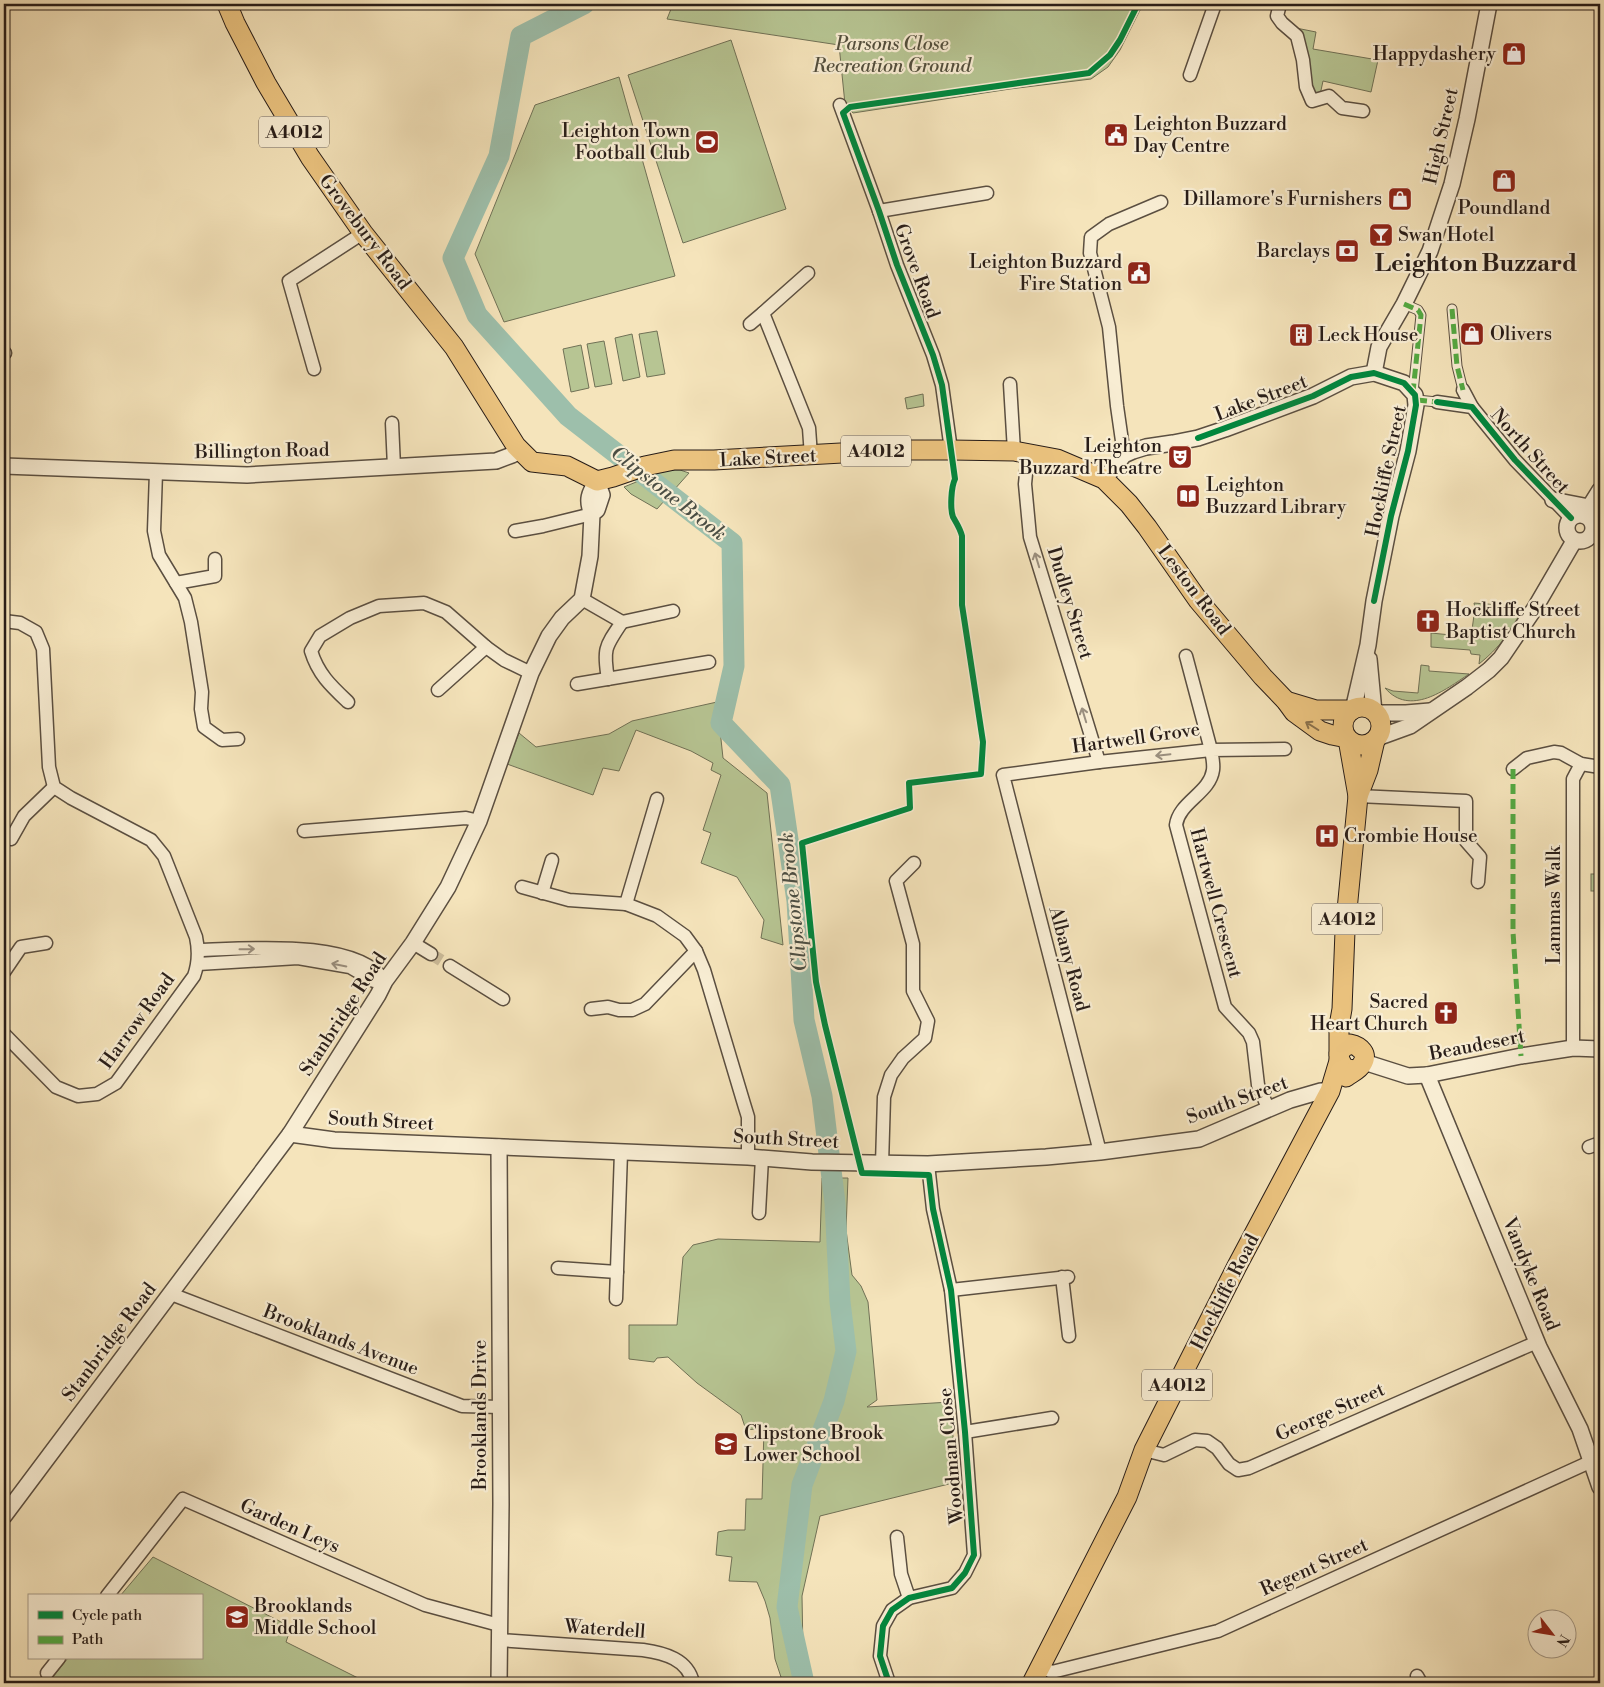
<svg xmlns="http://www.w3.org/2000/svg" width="1604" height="1687" font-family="'Libre Bodoni',serif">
  <rect width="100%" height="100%" fill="#f5e4bb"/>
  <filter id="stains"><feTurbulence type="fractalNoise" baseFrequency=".004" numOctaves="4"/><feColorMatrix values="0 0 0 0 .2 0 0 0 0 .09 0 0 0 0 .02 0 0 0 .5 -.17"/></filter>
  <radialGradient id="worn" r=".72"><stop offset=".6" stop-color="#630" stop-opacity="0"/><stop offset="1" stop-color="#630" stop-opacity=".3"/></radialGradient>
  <g fill="#b7c593" stroke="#707156">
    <path d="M673,4H1143L1120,50L1108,67L1091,79L1010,89L853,113L845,104L839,45L667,19Z"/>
    <path d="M1296,28L1316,32L1313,49L1378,60L1371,92L1323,81L1320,95H1317L1309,82Z"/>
    <path d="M731,40L786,209L683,243L628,75Z"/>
    <path d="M619,77L675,276L504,322L475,254L535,105Z"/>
    <path d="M657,331L665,374L647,377L639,334Z"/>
    <path d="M632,334L640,377L623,381L615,338Z"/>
    <path d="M604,341L612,384L595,387L587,344Z"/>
    <path d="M581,345L589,388L571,392L563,349Z"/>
    <path d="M923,394L924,406L907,409L905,398Z"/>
    <path d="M671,470H680L689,473L657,509L631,494L624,487L658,473Z"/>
    <path d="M1474,603L1524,607C1514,629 1498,649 1479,664L1480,655L1471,654L1470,650L1431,647V633L1471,637L1475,608Z"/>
    <path d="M1421,665L1429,666V671L1469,674C1445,690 1410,717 1385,688L1393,691L1418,693Z"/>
    <path d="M717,702L723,758L767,793L783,945L761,938L764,920L737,877L701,863L711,833L703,830L721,775L711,770L713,763L691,751L636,730L619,771L603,768L593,795L507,764L519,733L536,747L609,734L632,721Z"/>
    <rect x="1591" y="874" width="9" height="17"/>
    <path d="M822,1178H848L846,1230L852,1275L861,1286L868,1302L877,1400L867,1407L950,1402L957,1482L820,1516L802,1596L803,1652L814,1683H783L775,1659L770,1618L765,1601L757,1582L729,1581L732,1557L716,1555L718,1532L728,1530H745L746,1499H762L764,1428L746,1430L741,1415L697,1383L668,1357L657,1358L654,1362L629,1359V1325H677L683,1257L693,1245L718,1239L820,1242Z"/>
    <path d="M153,1557L291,1627L286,1642L368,1683H48L68,1658H201V1596H120Z"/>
  </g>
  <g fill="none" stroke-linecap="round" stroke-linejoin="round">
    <path stroke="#9dbfab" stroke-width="21" d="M584,4L521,36L499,156L453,258L477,315L568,416L732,543L734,666L721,723L780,785L797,901L804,1020L822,1096L835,1203L840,1302L846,1351L834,1401L802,1485L787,1607L804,1683"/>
    <path stroke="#ccbc9a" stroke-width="12" stroke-dasharray="12 6" stroke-linecap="butt" d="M431,954L450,966"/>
    <defs>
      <g id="pedestrian">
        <path d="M1404,304L1418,310L1421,315L1413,392"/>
        <path d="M1452,309L1457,366L1463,390"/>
        <path d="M1417,400L1437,402"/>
      </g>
      <g id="minor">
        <path d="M1280,4L1277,16L1282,23L1297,36L1303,60L1306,87L1312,101L1329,96L1342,108L1363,111"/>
        <path d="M1190,75L1215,4"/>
        <path d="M840,105L879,211L897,265L933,355L942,385L951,450"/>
        <path d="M879,211L987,193"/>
        <path d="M808,273L763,313L809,428L811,456"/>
        <path d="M750,324L763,313"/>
        <path d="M4,354L5,353"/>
        <path d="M314,369L289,281L363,233"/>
        <path d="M1010,384L1014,451"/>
        <path d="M1463,390L1472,407"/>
        <path d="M1437,402L1472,407L1515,460L1571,518"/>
        <path d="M392,423L394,467"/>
        <path d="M1028,453L1025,484L1030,537L1099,762"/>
        <path d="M1124,455L1117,406L1109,327L1090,253L1091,237L1109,224L1161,202"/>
        <path d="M156,472L154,531L159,555L185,598L191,622L202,692L201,709L204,727L222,740L238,739"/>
        <path d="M515,531L543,526L592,514"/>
        <path d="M176,583L215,576V559"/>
        <path d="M582,599L622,622C605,647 603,649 608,679"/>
        <path d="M4,621L20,623L36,632L43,649L49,767L54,787L71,798L151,840L164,856L196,937C199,951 199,962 194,976L116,1083L97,1094L78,1096L56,1087L4,1034"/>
        <path d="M622,622L673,611"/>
        <path d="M577,684L709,662"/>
        <path d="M438,690L486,647"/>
        <path d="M348,702C331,686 318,674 311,651L320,636L350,618L379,606L424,603L446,612L486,647L504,660L531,673"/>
        <path d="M1513,769L1527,758L1554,752L1561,753L1581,764L1600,767"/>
        <path d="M1358,796L1466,801V841L1480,857L1478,882"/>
        <path d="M304,831L466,818L479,821"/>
        <path d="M11,839L24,816L54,787"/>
        <path d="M522,887L569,900L626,904L657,916L685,936L696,951L704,970L744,1104L748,1117V1157"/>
        <path d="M542,893L552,860"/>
        <path d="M626,904L657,799"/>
        <path d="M413,943L431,954"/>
        <path d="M198,964L298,958L350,967L374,981H385C356,938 246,949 199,950"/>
        <path d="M450,966L503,999"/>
        <path d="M4,972L21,947L46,943"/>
        <path d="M591,1009L608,1007L619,1010H632L645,1004L696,951"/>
        <path d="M1573,1048V779L1581,764"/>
        <path d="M1269,1110L1258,1085L1253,1042L1249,1033L1225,1007L1176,825C1179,802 1210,793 1213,770C1214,763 1212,756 1211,750L1285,749"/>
        <path d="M1589,1147L1600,1143"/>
        <path d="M1100,1152L1003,775L1099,762L1211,750L1186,656"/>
        <path d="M882,1164L884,1097L891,1075L903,1058L925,1038L928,1021L913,991V944L896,881L914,863"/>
        <path d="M759,1213L762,1158"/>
        <path d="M558,1268L617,1272"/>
        <path d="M1062,1277L1069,1336"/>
        <path d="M951,1290L1068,1277"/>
        <path d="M171,1294L462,1406L500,1407"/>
        <path d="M616,1299L621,1152"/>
        <path d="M965,1432L1052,1418"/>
        <path d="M1144,1450L1164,1455L1195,1440L1207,1441L1217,1448L1229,1464L1238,1470L1249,1468L1537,1342"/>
        <path d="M897,1537L901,1574L909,1598"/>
        <path d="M107,1596L183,1499L425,1605L499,1625"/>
        <path d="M499,1640L643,1650C664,1653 688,1659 693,1683"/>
        <path d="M1040,1667L1052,1672L1218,1631L1592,1461"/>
        <path d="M47,1673L59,1658"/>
        <path d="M1417,1676L1421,1683"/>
        <path d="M889,1683L880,1656L883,1626L892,1610L909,1598L952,1588L965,1573L974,1555L965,1432L951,1290L933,1209L928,1164"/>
      </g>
      <g id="tertiary">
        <path d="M1374,373L1379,347L1404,304L1430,251L1452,184L1467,119L1489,4"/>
        <path d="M4,466L247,475L496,461L512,455L520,451"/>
        <path d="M1104,479L1124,455L1133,451L1146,447L1173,443L1198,438L1225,429L1313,396L1351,377L1374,373L1404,383L1415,395L1416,405L1408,451L1391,516L1374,601L1368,645L1353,710"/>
        <path d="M1553,500L1589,507"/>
        <path d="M592,514C586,500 589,493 597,481"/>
        <path d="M1585,514L1600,490"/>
        <circle cx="1580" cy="528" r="13"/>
        <path d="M1369,659L1374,712"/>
        <path d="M1376,713H1406L1430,711"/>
        <path d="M1377,738L1410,726L1467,687L1489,670L1501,658L1535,608L1574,541"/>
        <path d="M1364,1062L1408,1076L1427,1075L1521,1056L1573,1048L1600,1049"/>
        <path d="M1427,1075L1539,1347L1580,1429L1600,1487"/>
        <path d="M290,1134L334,1140L748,1157L812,1162L928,1164L1046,1157L1100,1152L1199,1139L1290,1100L1321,1091H1330"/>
        <path d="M4,1516L290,1134L378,995L385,981L413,943L448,887L479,821L531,673L549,636L562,618L582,599L590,556L592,514L597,510L602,495L597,481"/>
        <path d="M499,1683L501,1504L499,1147"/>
      </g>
      <g id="primary">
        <path d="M227,4L235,23L266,83L310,157L363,233L454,347L516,446L532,462L567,466L597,481L613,477L645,466L674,460H714L896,450H951L1014,451L1057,459L1104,479L1129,504L1147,527L1198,600L1263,677L1286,701L1294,712L1320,731L1332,735L1347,738"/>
        <path d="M1286,701L1316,710H1352"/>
        <circle cx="1362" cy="726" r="19"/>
        <path d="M1348,739L1358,796L1345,931L1342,1009L1339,1026V1058L1344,1068L1354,1070"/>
        <path d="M1358,796L1368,770L1375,740"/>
        <path d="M1339,1054L1343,1048L1350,1044C1360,1046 1369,1054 1362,1064C1359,1070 1351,1073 1346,1077"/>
        <path d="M1032,1683L1127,1497L1144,1450L1237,1266L1330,1091L1339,1061"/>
      </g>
    </defs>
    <use href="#pedestrian" stroke="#5b4f41" stroke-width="11"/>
    <use href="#minor" stroke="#5b4f41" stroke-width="15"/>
    <use href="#tertiary" stroke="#5b4f41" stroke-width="18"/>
    <use href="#primary" stroke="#281d18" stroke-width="21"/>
    <use href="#pedestrian" stroke="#f8edd3" stroke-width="9"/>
    <use href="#minor" stroke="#f8edd3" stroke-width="12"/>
    <use href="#tertiary" stroke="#f8edd3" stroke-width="15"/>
    <use href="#primary" stroke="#eac27e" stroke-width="19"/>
    <g stroke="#53a942" stroke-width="5" stroke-dasharray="10 5" stroke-linecap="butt">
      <path d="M1404,304L1418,310L1421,315L1413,392"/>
      <path d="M1452,309L1457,366L1463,390"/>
      <path d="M1417,400L1437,402"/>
      <path d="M1513,769V932L1521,1056"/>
    </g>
    <defs>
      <g id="cycleway">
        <path d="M1437,402L1472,407L1515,460L1571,518"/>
        <path d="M1198,438L1313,396L1351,377L1374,373L1404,383L1415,395L1416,405L1408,451L1391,516L1374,601"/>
        <path d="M889,1683L880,1656L883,1626L892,1610L909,1598L952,1588L965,1573L974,1555L965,1432L951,1290L933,1209L929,1175L862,1173L825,1025L816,982L802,843L910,808L909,783L981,774L983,742L962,605V536C960,528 957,524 953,517C950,509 951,487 955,479L942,385L933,355L897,265L879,211L843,113L850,107L1089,73L1110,55L1120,40L1138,4"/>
      </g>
    </defs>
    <use href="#cycleway" stroke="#f8edd3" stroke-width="9"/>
    <use href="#cycleway" stroke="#00873e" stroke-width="6"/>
  </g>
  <defs><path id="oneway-shaft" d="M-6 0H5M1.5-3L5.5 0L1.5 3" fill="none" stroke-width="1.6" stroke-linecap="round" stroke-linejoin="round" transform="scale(1.25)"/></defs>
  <g stroke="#9a8f7f">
    <use href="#oneway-shaft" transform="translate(1037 560) rotate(-107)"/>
    <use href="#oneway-shaft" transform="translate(1084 715) rotate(-107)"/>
    <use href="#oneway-shaft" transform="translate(1163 755) rotate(174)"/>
    <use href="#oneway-shaft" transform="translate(247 949) rotate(-1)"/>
    <use href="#oneway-shaft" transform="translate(339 965) rotate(-169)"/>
  </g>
  <use stroke="#89704b" href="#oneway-shaft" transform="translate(1312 726) rotate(-148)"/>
  <defs>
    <symbol id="shop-square" viewBox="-11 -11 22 22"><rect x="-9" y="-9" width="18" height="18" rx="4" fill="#8f2418" stroke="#f8edd3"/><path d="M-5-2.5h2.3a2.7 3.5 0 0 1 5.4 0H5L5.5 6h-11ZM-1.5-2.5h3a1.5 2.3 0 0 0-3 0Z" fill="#fff"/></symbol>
    <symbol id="civic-square" viewBox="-11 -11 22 22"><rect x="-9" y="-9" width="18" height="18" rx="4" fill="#8f2418" stroke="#f8edd3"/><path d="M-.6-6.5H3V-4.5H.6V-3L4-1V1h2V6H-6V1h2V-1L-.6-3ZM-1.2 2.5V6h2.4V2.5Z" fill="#fff"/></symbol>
    <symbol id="stadium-square" viewBox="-11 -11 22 22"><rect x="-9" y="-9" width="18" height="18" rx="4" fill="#8f2418" stroke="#f8edd3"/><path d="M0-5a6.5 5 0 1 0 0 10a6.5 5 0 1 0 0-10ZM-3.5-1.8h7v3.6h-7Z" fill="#fff"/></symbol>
    <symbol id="bar-square" viewBox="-11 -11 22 22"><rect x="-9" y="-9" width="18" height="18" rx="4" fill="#8f2418" stroke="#f8edd3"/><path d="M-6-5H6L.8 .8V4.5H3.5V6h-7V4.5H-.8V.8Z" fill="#fff"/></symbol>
    <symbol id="bank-square" viewBox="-11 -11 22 22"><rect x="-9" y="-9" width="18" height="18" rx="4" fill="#8f2418" stroke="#f8edd3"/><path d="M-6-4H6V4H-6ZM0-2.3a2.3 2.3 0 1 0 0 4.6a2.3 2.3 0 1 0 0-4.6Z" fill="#fff"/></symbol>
    <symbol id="building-square" viewBox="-11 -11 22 22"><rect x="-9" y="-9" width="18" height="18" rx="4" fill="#8f2418" stroke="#f8edd3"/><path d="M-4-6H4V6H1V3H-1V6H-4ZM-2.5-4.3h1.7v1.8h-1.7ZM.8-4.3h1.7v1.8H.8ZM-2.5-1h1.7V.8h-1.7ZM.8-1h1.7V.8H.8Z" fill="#fff"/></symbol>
    <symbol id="theatre-square" viewBox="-11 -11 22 22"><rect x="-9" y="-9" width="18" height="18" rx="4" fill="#8f2418" stroke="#f8edd3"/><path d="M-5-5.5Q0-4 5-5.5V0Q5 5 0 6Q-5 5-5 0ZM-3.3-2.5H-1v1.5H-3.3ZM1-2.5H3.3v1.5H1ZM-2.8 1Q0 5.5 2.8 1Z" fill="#fff"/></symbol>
    <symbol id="library-square" viewBox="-11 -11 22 22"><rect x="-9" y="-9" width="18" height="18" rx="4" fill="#8f2418" stroke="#f8edd3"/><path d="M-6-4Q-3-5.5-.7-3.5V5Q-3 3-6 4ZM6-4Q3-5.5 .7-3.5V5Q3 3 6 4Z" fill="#fff"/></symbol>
    <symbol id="church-square" viewBox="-11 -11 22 22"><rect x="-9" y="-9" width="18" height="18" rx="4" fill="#8f2418" stroke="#f8edd3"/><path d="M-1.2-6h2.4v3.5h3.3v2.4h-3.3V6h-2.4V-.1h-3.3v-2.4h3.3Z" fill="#fff"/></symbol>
    <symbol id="hospital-square" viewBox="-11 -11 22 22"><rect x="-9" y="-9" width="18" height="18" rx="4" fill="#8f2418" stroke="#f8edd3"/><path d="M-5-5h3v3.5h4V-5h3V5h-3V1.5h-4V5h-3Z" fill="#fff"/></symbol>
    <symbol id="school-square" viewBox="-11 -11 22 22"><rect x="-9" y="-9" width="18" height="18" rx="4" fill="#8f2418" stroke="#f8edd3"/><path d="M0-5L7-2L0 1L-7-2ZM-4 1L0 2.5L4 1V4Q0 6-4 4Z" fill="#fff"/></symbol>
  </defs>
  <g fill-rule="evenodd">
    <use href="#shop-square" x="1500" y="40" width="28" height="28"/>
    <use href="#civic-square" x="1102" y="121" width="28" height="28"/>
    <use href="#stadium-square" x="693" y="128" width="28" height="28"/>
    <use href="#shop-square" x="1490" y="167" width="28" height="28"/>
    <use href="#shop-square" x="1386" y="185" width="28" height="28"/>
    <use href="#bar-square" x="1367" y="221" width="28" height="28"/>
    <use href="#bank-square" x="1333" y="237" width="28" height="28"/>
    <use href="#civic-square" x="1125" y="259" width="28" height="28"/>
    <use href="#shop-square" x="1458" y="320" width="28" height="28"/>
    <use href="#building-square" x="1287" y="321" width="28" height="28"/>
    <use href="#theatre-square" x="1166" y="443" width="28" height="28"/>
    <use href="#library-square" x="1174" y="482" width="28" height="28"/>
    <use href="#church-square" x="1414" y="607" width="28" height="28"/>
    <use href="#hospital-square" x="1313" y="822" width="28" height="28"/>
    <use href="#church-square" x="1432" y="999" width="28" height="28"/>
    <use href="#school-square" x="712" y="1430" width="28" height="28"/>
    <use href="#school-square" x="223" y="1603" width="28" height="28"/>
  </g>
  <g text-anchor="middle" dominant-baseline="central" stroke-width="4.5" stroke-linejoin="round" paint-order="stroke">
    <g fill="#f8edd3" stroke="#665b50" stroke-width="1">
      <rect x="259" y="116.5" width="70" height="31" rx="4"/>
      <rect x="841" y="435.5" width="70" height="31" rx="4"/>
      <rect x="1312" y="903.5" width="70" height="31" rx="4"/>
      <rect x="1142" y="1369.5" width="70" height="31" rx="4"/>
    </g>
    <g font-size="18" font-weight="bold" fill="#281d18">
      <text x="294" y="132">A4012</text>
      <text x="876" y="451">A4012</text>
      <text x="1347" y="919">A4012</text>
      <text x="1177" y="1385">A4012</text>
    </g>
    <g font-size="19" font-style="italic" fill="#534f3d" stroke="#f8edd3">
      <text x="892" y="44">Parsons Close<tspan x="892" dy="22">Recreation Ground</tspan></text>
    </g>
    <g font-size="19" fill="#281d18" stroke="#f8edd3" text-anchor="start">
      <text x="1496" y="54" text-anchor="end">Happydashery</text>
      <text x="1134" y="124">Leighton Buzzard<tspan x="1134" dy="22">Day Centre</tspan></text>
      <text x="690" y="131" text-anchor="end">Leighton Town<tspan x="690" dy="22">Football Club</tspan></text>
      <text x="1382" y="199" text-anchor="end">Dillamore's Furnishers</text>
      <text x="1504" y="208" text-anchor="middle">Poundland</text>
      <text x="1398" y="235">Swan Hotel</text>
      <text x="1330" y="251" text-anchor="end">Barclays</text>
      <text x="1122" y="262" text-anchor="end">Leighton Buzzard<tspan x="1122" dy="22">Fire Station</tspan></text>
      <text x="1490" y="334">Olivers</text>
      <text x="1318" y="335">Leck House</text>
      <text x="1162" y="446" text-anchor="end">Leighton<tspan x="1162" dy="22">Buzzard Theatre</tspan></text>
      <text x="1206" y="485">Leighton<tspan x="1206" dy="22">Buzzard Library</tspan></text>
      <text x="1446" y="610">Hockliffe Street<tspan x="1446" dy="22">Baptist Church</tspan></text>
      <text x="1344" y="836">Crombie House</text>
      <text x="1428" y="1002" text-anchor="end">Sacred<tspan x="1428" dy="22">Heart Church</tspan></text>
      <text x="744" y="1433">Clipstone Brook<tspan x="744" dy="22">Lower School</tspan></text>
      <text x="254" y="1606">Brooklands<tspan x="254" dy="22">Middle School</tspan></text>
    </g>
    <g font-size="19" fill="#281d18" stroke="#f8edd3">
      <text transform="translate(1441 136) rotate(-77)">High Street</text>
      <text transform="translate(365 232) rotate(53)">Grovebury Road</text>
      <text transform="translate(917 271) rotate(70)">Grove Road</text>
      <text transform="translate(1261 398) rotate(-21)">Lake Street</text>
      <text transform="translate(262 451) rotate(-1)">Billington Road</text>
      <text transform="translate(1530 451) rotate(48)">North Street</text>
      <text transform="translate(768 458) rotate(-3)">Lake Street</text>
      <text transform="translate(1386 471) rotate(-78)">Hockliffe Street</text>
      <text transform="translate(1194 590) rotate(53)">Leston Road</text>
      <text transform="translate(1070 603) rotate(73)">Dudley Street</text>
      <text transform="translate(1136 738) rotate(-8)">Hartwell Grove</text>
      <text transform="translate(1216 903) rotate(75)">Hartwell Crescent</text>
      <text transform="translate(1554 905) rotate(-90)">Lammas Walk</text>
      <text transform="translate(1069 959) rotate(75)">Albany Road</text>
      <text transform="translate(343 1014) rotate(-57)">Stanbridge Road</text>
      <text transform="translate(137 1021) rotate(-54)">Harrow Road</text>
      <text transform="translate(1477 1045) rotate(-11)">Beaudesert</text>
      <text transform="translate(1237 1100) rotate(-20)">South Street</text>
      <text transform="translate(381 1121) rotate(3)">South Street</text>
      <text transform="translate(786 1139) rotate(3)">South Street</text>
      <text transform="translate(1531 1274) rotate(68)">Vandyke Road</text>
      <text transform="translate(1225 1292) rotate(-63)">Hockliffe Road</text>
      <text transform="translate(341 1340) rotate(21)">Brooklands Avenue</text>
      <text transform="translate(109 1342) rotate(-53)">Stanbridge Road</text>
      <text transform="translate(1330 1412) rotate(-24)">George Street</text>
      <text transform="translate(480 1415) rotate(-90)">Brooklands Drive</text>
      <text transform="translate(951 1456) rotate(-95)">Woodman Close</text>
      <text transform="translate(290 1526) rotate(24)">Garden Leys</text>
      <text transform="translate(1314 1567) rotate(-24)">Regent Street</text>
      <text transform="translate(605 1629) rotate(4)">Waterdell</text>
    </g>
    <g font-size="20" font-style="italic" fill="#4b4e44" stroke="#f8edd3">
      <text transform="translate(668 494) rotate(38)">Clipstone Brook</text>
      <text transform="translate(794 902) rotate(-96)">Clipstone Brook</text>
    </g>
    <g font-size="24" font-weight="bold" fill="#281d18" stroke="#f8edd3">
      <text x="1476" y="264">Leighton Buzzard</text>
    </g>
  </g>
  <rect width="1604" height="1687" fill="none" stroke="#f5e4bb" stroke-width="20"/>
  <rect x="5" y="5" width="1594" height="1677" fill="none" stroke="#281d18" stroke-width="2.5"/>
  <rect x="10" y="10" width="1584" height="1667" fill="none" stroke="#281d18"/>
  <rect x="28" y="1594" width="175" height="65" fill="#f8edd3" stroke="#a59a88"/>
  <rect x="38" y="1611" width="25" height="8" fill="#00873e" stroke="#a59a88"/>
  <text x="72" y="1620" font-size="15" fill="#281d18">Cycle path</text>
  <rect x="38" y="1636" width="25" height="8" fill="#53a942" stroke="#a59a88"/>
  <text x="72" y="1644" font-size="15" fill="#281d18">Path</text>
  <g transform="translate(1552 1634) rotate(121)"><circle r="24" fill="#f8edd3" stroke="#a59a88"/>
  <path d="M0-4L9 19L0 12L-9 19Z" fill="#8f2418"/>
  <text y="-8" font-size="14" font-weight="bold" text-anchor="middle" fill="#281d18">N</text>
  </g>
  <rect width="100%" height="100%" filter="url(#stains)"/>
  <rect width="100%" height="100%" fill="url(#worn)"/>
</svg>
